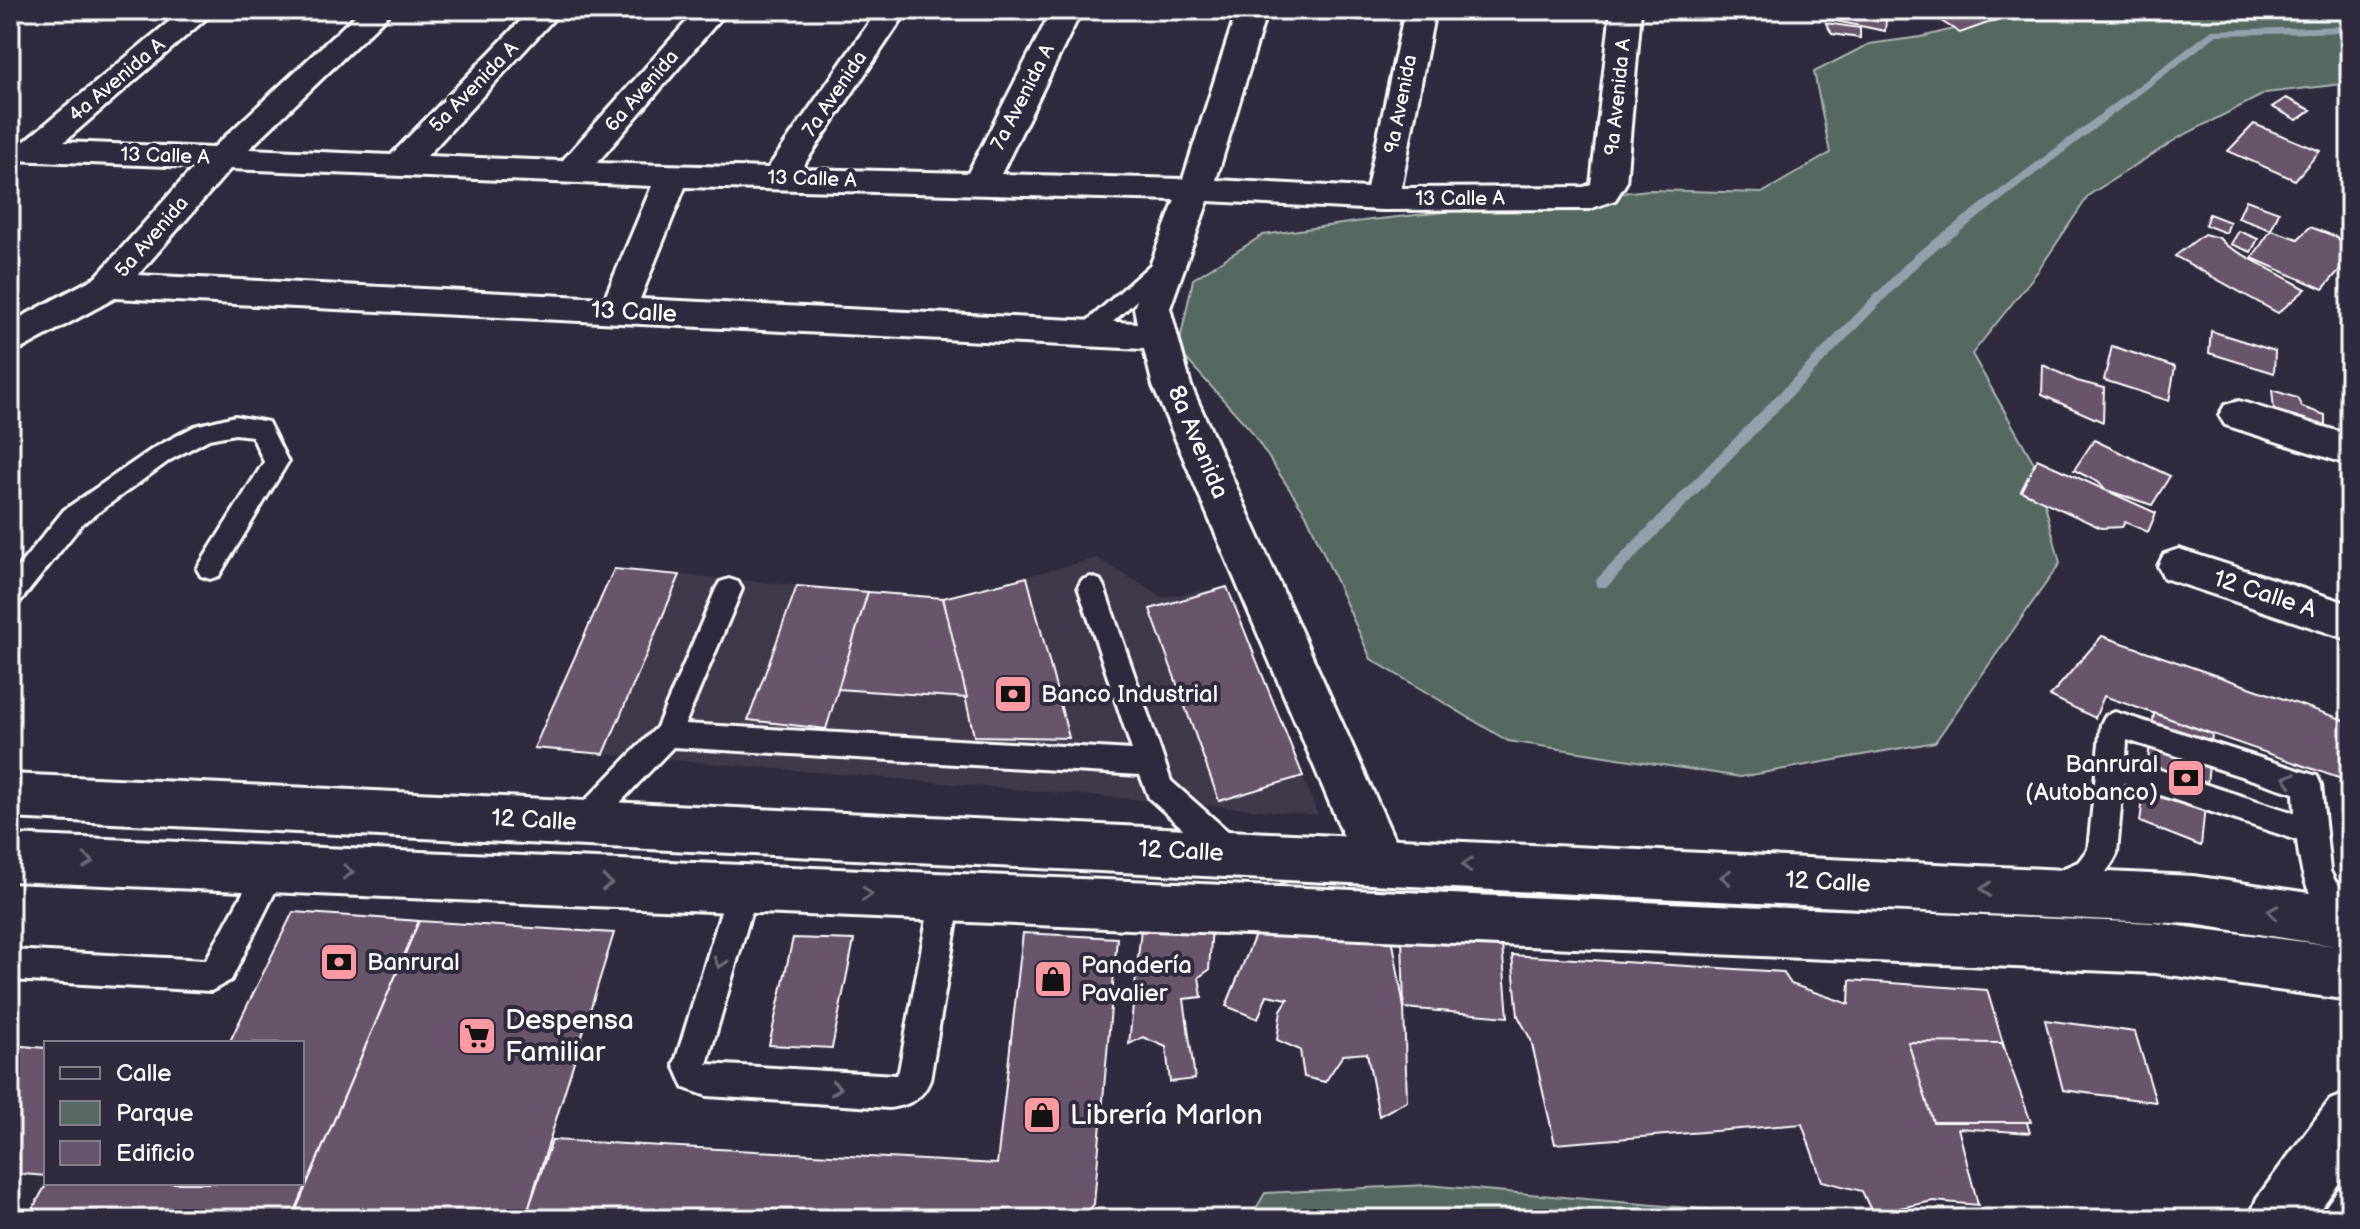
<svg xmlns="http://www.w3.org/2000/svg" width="2360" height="1229" font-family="'Balsamiq Sans',sans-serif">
  <rect width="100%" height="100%" fill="#2f2a3d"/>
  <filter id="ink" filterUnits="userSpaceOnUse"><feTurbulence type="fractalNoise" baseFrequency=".0125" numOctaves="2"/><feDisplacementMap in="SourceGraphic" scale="16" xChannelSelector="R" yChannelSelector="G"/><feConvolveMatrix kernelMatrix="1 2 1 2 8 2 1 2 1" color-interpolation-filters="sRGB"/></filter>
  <g filter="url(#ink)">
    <path fill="#40374b" d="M1097,558L1162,597L1227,587L1318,815L534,748L614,569L943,598Z"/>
    <g fill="#576961" stroke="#abb4b0" stroke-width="2">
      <path d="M2016,10H2350V83L2266,93L2178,138L2089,195L2038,271L1972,354L2035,465L2060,563L1935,742L1740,777L1508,741L1371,659L1306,514L1249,428L1178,350L1193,279L1263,235L1370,220L1649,190L1762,193L1830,153L1814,72L1869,44L1921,37L2010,15Z"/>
      <path d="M1427,1185L1723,1211L1782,1219H1250L1265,1193Z"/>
    </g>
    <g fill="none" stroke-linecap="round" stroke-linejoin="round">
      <path fill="#92a1ac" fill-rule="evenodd" d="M2350,26V32L2217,35L1922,261L1607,587H1597L1595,583L1597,579L1914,255L2212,30Z"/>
    </g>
    <g fill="#68546c" stroke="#fff" stroke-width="2">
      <path d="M1827,10H1887L1885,31L1826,19Z"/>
      <path d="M1924,10H2024L1960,33Z"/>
      <path d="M1826,23L1860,28V38L1832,34Z"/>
      <path d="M2286,98L2311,110L2297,120L2272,107Z"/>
      <path d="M2254,124L2320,151L2295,180L2228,151Z"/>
      <path d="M2246,200L2279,212L2271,230L2238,218Z"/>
      <path d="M2209,214L2230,222L2226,233L2205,225Z"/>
      <path d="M2310,227L2337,237L2350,251V258L2323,289L2252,258L2271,230L2298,239Z"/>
      <path d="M2239,231L2258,239L2251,252L2231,244Z"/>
      <path d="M2204,234L2219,238L2227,246L2306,289L2278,313L2175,256Z"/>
      <path d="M2211,331L2275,351L2274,373L2209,353Z"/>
      <path d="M2112,346L2175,367L2169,401L2104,380Z"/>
      <path d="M2043,365L2077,381L2104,388L2103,422L2042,395Z"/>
      <path d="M2272,390L2297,398L2302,407L2325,415V434L2275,420Z"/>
      <path d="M2094,440L2170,476L2152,505L2106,490L2098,482L2074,470Z"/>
      <path d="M2037,459L2156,513L2148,532L2125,522L2122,527L2101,528L2021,491Z"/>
      <path d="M614,569L680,575L604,754L534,748Z"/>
      <path d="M1027,577L1069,738L974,736L943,598Z"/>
      <path d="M797,586L868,592L826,729L748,720Z"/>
      <path d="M1227,587L1303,776L1219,801L1150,609Z"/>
      <path d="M868,592L943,598L967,698L838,689Z"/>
      <path d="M2102,636L2350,722V782L2104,696L2095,718L2050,696Z"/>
      <path d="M2154,713L2212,734L2201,846L2140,822Z"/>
      <path d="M293,912L419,921L292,1219H27L47,1183H302V1043H229Z"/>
      <path d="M1142,919L1212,926L1209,970L1199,977L1202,997L1184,999L1195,1079L1170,1082L1166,1047L1143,1037L1129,1044Z"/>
      <path d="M419,921L614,933L525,1219H292Z"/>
      <path d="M1257,930L1391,931L1404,1008L1407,1101L1379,1116L1367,1053L1343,1055L1325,1082L1304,1077L1300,1050L1277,1040L1281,1010L1288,999L1267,995L1258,1019L1226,1006Z"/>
      <path d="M1023,933L1117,938L1094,1204L1082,1219H525L552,1140L997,1164Z"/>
      <path d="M1402,937L1502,945L1508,1017L1404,1008Z"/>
      <path d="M793,938L854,940L832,1048L769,1045Z"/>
      <path d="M1512,955L1783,972L1791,984L1849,1004L1850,980L1987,990L2030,1133L1958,1128L1978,1205L1933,1201L1900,1208L1890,1219H1875L1862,1191L1822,1181L1802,1124L1555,1144L1531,1040L1518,1016Z"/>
      <path d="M2045,1020L2135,1032L2156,1102L2063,1090Z"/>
      <path d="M1908,1042L2002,1043L2031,1122H1933Z"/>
      <path d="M10,1045L46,1048V1176L10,1173Z"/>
    </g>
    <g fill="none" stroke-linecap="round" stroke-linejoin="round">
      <defs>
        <g id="service">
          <path d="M1167,254L1177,261L1174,266L1092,341H1076L1073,336L1076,331L1160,256Z"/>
          <path d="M235,416L268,422L288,462L219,576L210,579L201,576L197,569L264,462L252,436L235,434L209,439L170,460L82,524L19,603L10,606V577L64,510L154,448L195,426Z"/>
          <path d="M1091,577L1100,580L1104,587L1171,781L1239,841L1244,851L1239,861L1229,865L1219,861L1149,798L1140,775L673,747L592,832L582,836L572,832L568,823L572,814L657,727L716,589L720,582L729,579L738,582L742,589L685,724L1132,750L1078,587L1082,580Z"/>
          <path d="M2115,712L2317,776L2321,785L2330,871L2335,881L2350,895V929C2310,914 2301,878 2297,840L2123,783L2117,854C2104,883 2084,889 2056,900L2045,896L2041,886L2045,876L2078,862L2088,849L2101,724L2105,716ZM2127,740L2294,793L2295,813L2126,759Z"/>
          <path d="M272,854L282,858L287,868L231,980L211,991L10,980V950L206,960L262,858Z"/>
          <path d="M743,875L754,879L758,889L707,1064L896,1075L899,1071L931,897L935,887L946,883L957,887L961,897L930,1080C922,1100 909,1105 889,1108L707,1096L684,1088L674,1065L728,889L732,879Z"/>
        </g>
        <g id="minor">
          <path d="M183,10H216L64,142L213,148L361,10H393L249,149L391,155L531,10H562L427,156L562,161L697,10H728L597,163L768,168L878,10H908L801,169L968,173L1052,10H1082L1001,174L1183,179L1237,10H1267L1216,180L1367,188L1405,10H1435L1401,188L1584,187L1591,184L1611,10H1641L1626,183L1615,200L1589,209L1382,210L1208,201L1170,308L1191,386L1404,861L1397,877L1379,884L1361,877L1153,386L1144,349L115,298L23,348L10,352V323L96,277L194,167L10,160V140L25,141ZM230,169L652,186L605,298L138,275ZM685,187L1175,200L1134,308L1137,323L640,299Z"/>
          <path d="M2239,401L2350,435V465L2225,425L2219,415L2225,405Z"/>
          <path d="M2179,549L2350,604V640L2164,578L2158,566L2164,554Z"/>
          <path d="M2350,1092V1168L2313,1219H2249L2257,1198L2330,1100Z"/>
        </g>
        <path id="secondary" d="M10,774L2193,876L2350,899V1000L2155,973L10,881V835L2155,923L2336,946L2193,924L10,818Z"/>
      </defs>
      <use href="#service" stroke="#fff" stroke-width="6"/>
      <use href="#minor" stroke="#fff" stroke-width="6"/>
      <use href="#secondary" stroke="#fff" stroke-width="6"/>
      <use href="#service" fill="#2f2a3d" fill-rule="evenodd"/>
      <use href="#minor" fill="#2f2a3d" fill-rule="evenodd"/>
      <use href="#secondary" fill="#2f2a3d" fill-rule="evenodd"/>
    </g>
    <defs><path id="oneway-chevron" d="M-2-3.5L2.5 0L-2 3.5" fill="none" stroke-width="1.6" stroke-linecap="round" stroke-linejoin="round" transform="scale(2)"/></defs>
    <g stroke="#6d6a77">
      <use href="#oneway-chevron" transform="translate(2289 779) rotate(-162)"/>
      <use href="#oneway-chevron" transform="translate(88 861) rotate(2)"/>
      <use href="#oneway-chevron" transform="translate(1467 865) rotate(-177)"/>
      <use href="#oneway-chevron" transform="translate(348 872) rotate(2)"/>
      <use href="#oneway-chevron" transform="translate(1726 877) rotate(-177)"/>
      <use href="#oneway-chevron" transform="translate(607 883) rotate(2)"/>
      <use href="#oneway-chevron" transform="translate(1986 889) rotate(-177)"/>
      <use href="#oneway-chevron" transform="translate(867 894) rotate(2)"/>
      <use href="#oneway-chevron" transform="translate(2273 912) rotate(-171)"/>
      <use href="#oneway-chevron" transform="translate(720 963) rotate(107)"/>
      <use href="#oneway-chevron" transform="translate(836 1088) rotate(4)"/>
    </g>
  </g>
  <defs>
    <symbol id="bank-square" viewBox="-11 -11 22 22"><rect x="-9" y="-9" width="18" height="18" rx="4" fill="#ff9aa2" stroke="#2f2a3d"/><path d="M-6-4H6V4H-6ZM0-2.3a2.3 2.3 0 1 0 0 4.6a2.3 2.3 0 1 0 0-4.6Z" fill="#111"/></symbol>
    <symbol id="shop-square" viewBox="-11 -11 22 22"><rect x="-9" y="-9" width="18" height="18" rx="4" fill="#ff9aa2" stroke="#2f2a3d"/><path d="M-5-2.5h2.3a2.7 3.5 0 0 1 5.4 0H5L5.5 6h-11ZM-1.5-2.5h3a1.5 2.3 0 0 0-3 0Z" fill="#111"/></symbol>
    <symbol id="supermarket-square" viewBox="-11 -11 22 22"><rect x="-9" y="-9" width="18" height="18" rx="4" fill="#ff9aa2" stroke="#2f2a3d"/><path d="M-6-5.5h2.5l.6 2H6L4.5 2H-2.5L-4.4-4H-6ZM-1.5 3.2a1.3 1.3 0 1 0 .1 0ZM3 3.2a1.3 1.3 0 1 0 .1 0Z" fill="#111"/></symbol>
  </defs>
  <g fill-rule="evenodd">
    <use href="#bank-square" x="991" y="672" width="44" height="44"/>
    <use href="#bank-square" x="2164" y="756" width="44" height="44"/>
    <use href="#bank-square" x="317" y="940" width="44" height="44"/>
    <use href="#shop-square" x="1031" y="957" width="44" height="44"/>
    <use href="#supermarket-square" x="455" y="1014" width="44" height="44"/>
    <use href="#shop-square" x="1020" y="1093" width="44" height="44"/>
  </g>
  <g text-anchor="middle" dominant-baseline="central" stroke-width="8" stroke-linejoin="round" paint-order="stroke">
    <g font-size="20" fill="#fff" stroke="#2f2a3d">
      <text transform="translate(117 80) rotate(-40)">4a Avenida A</text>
      <text transform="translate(474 87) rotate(-46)">5a Avenida A</text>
      <text transform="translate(642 91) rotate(-49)">6a Avenida</text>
      <text transform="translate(835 94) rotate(-56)">7a Avenida</text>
      <text transform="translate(1023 97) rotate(-63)">7a Avenida A</text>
      <text transform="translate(1618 97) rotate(-84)">9a Avenida A</text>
      <text transform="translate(1401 104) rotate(-79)">9a Avenida</text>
      <text transform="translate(165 156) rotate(2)">13 Calle A</text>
      <text transform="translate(812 179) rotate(2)">13 Calle A</text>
      <text x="1460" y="199">13 Calle A</text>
      <text transform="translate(152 237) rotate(-49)">5a Avenida</text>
    </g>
    <g font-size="24" fill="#fff" stroke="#2f2a3d">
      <text transform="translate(634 312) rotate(3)">13 Calle</text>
      <text transform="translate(1198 442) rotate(67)">8a Avenida</text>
      <text transform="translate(2265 594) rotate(18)">12 Calle A</text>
      <text transform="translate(534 820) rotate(3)">12 Calle</text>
      <text transform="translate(1181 851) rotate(3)">12 Calle</text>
      <text transform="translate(1828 882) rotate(3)">12 Calle</text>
    </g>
    <g font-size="24" fill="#fff" stroke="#2f2a3d" text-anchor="start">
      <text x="1041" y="694">Banco Industrial</text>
      <text x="2158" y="764" text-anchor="end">Banrural<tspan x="2158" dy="28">(Autobanco)</tspan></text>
      <text x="367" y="962">Banrural</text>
      <text x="1081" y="965">Panadería<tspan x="1081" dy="28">Pavalier</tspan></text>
    </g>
    <g font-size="28" fill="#fff" stroke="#2f2a3d" text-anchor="start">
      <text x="505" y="1020">Despensa<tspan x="505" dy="32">Familiar</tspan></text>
      <text x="1070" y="1115">Librería Marlon</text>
    </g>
  </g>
  <rect width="2360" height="1229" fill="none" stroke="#2f2a3d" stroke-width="40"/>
  <rect x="20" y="20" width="2320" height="1189" fill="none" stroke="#fff" stroke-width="3" filter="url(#ink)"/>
  <rect x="44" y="1041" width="260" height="144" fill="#2f2a3d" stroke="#827f8b" stroke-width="2"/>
  <rect x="60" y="1067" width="40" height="12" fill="#2f2a3d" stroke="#827f8b" stroke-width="2"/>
  <text x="116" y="1081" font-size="24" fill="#ffffff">Calle</text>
  <rect x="60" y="1101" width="40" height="24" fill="#576961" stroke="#827f8b" stroke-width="2"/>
  <text x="116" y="1121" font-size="24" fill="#ffffff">Parque</text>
  <rect x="60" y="1141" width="40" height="24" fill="#68546c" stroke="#827f8b" stroke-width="2"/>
  <text x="116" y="1161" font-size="24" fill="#ffffff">Edificio</text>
</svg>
